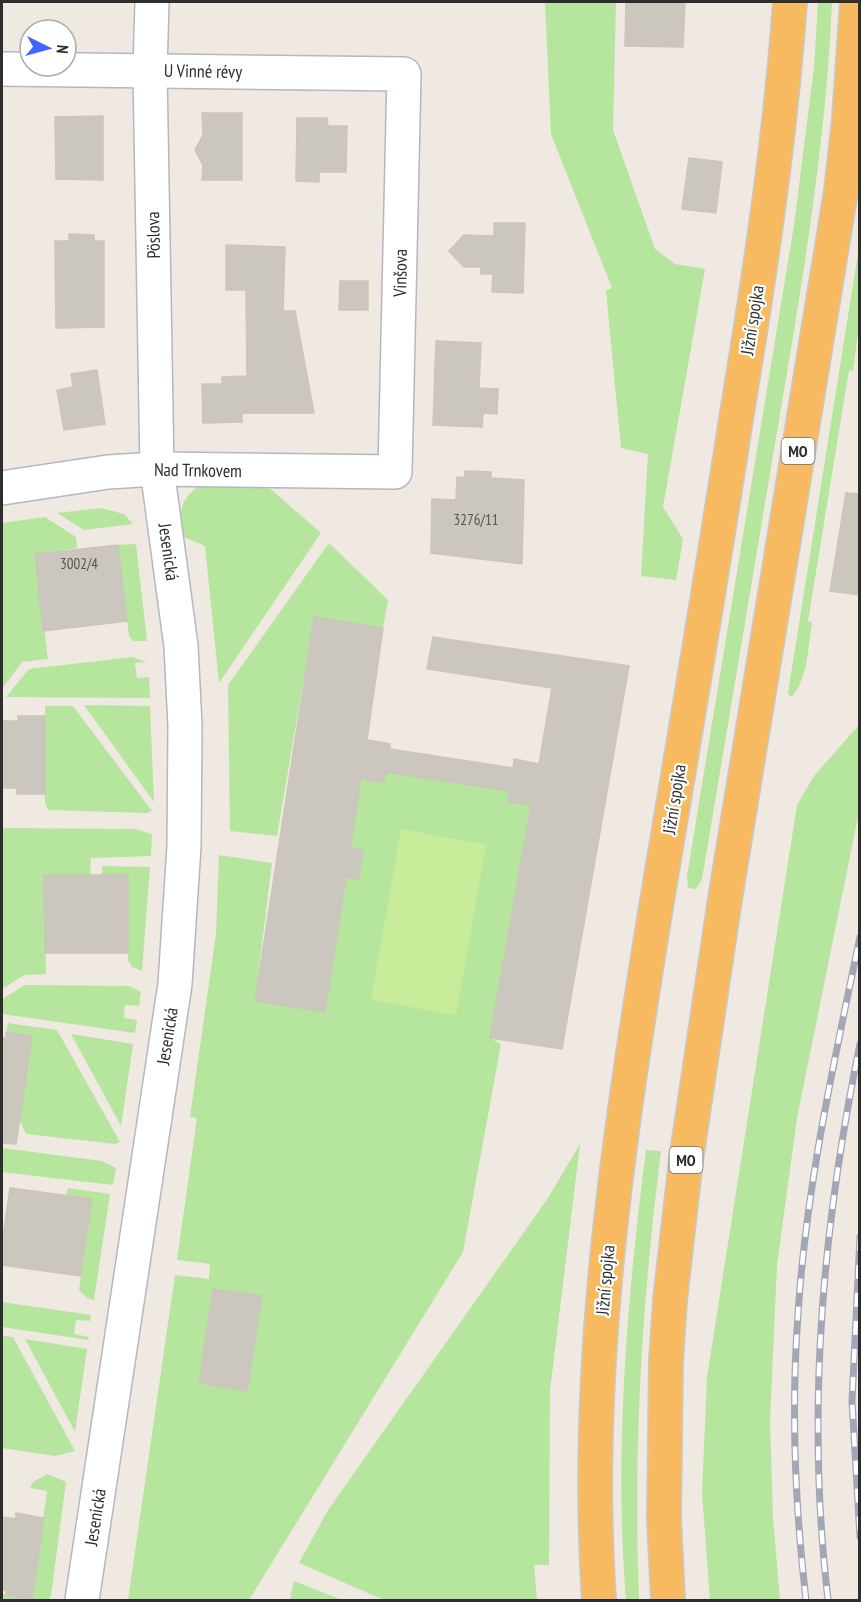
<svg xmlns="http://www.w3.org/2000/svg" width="861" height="1602" font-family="'PT Sans Narrow',sans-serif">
  <rect width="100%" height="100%" fill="#efe9e1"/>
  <g fill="#b6e59e">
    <path d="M545,2H616L613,130L655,249L675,264L705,269L663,507L683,539L676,580L641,576L648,454L621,448L606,291L612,288L551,134Z"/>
    <path d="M818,2H832C826,146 801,290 777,432C752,581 727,730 702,879L696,889L688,888L687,876L794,225L814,67Z"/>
    <path d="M859,247V326L853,371L849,370L808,621L812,623C808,646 808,681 791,697L788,693Z"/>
    <path d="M211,478L267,486L321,533L219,683L205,546L181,536C178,504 183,495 211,478Z"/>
    <path d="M101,508L124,514L133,524L84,530L57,513Z"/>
    <path d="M45,517L76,537L77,548L35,554L48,659L22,662L2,689V523Z"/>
    <path d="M329,543L388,600L383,628L314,618L277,836L230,831L228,685Z"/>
    <path d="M136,544L147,641H133L129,636L118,545Z"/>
    <path d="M132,657L147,662L135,663L137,678L149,677L150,698L6,697L29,669Z"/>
    <path d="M84,705L150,706L154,802Z"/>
    <path d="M45,706H73L152,811L147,813L48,810L45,803Z"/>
    <path d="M859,725V812L797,1118L777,1265L770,1421L773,1518L780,1600H710L702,1493L707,1377L797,805L814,776Z"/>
    <path d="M362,768L374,781L384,783L386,772L509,791L508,802L519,804L521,793L533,795L490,1038L501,1044L463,1252L249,1600H128L175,1275L209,1279L210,1264L177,1260L197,1118L190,1117L216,934L219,855L272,863L255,1001L325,1012L346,877L359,879L363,851L350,849Z"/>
    <path d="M2,828L135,829L152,834L151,856L91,858L90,876L44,875L46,974L24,975L2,989Z"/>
    <path d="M102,866L150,867L142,971L132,967L128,961V875H102Z"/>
    <path d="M25,985L129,986L141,992L139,1006L125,1005L124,1018L137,1020L135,1033L2,1014V999Z"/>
    <path d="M8,1023L57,1030L120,1142L115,1144L26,1134L20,1121L6,1032Z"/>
    <path d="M71,1034L133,1044L121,1126Z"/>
    <path d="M580,1144L550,1391L549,1565H534L537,1600H384L299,1563L328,1510L548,1198Z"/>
    <path d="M2,1148L102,1161L116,1168L113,1185L2,1172Z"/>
    <path d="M646,1150L661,1151C642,1301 633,1450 639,1600H626C614,1450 627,1299 646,1150Z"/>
    <path d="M68,1188L110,1194L94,1300L87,1298L79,1290L91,1199L66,1195Z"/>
    <path d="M2,1302L91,1315L90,1321L76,1320L74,1334L89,1337L88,1340L2,1327Z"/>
    <path d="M2,1336L13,1337L75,1451L55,1456L2,1448Z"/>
    <path d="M25,1339L87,1349L75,1432Z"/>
    <path d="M47,1474L66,1482L51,1596L49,1600H2V1594L32,1598L47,1491L30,1488L33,1482Z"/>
    <path d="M294,1581L342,1600H290Z"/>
  </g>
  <path fill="#c9ec9a" d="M401,829L486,845L456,1015L371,1000Z"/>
  <g fill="#cbc7bf" stroke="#cbc5ba" stroke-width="1.5">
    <path d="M626,2H685L683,47L625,46Z"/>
    <path d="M202,113H242V180H202L203,165L195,150L203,135Z"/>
    <path d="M103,116V180L56,179L55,117Z"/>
    <path d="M297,118H327L328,126H347L346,172H319V182L296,181Z"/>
    <path d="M689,158L722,162L716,213L682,209Z"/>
    <path d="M494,223H525L523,293L492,292L493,274H481V267H464L449,251L464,235L494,236Z"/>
    <path d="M69,234L94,235V241H104V327L56,328L55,241H69Z"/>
    <path d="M226,245L285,247L283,311H295L314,413H242V422L203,423L202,384H222V377L247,376L246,290H226Z"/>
    <path d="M340,281H368V310H339Z"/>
    <path d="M436,341L481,343L479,388L498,389L497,414L483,413L482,427L433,425Z"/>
    <path d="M97,370L105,424L64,430L57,390L73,387L71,374Z"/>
    <path d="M465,471L491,472V478L524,480L522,564L431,553L432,499L456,500L457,477L464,478Z"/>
    <path d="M846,493L860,494V595L830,591Z"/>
    <path d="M118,545L127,621L43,631L35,554Z"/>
    <path d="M314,617L383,628L367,740L390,744V749L513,768L514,759L539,764L552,688L427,669L433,637L629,666L562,1049L490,1038L531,805L508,802L509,791L386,772L384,783L361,779L350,849L363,850L359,879L346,877L325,1012L255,1001Z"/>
    <path d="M18,716H45V794H17V788H2V721H18Z"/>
    <path d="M44,875H128V953H45Z"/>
    <path d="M6,1032L32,1036L16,1144L2,1143V1037L6,1038Z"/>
    <path d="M10,1188L92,1199L80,1276L2,1265V1243Z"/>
    <path d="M213,1289L262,1296L247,1391L199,1383Z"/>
    <path d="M16,1513L44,1518L32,1599L6,1595L7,1591L2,1590V1517L16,1519Z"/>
  </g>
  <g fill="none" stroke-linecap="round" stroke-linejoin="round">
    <defs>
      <g id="minor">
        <path d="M2,69L404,74L395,472L157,469L108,472L2,488"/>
        <path d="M82,1600L175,984L184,846L185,726L181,646L157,469L150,70L152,2"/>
      </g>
      <g id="trunk">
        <path d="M599,1600C583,1368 619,1136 656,907C683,745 711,582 736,419C759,280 780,142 790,2"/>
        <path d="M668,1600L664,1519L666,1361L670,1300L686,1160L725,899L841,191L849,119L857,2"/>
      </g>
    </defs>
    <use href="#minor" stroke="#b4b7c1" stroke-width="36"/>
    <use href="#trunk" stroke="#c9c9c9" stroke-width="36"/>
    <use href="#minor" stroke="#fff" stroke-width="33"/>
    <use href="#trunk" stroke="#f8ba60" stroke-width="33"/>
    <defs>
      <g id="rail">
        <path d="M860,1237L852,1401L860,1537"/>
        <path d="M806,1600C795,1506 791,1410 798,1314C806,1187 834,1062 860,937"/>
        <path d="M828,1600C806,1413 822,1229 860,1044"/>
      </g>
    </defs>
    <use href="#rail" stroke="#a3a6b8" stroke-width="7"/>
    <use href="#rail" stroke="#fff" stroke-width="4.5" stroke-dasharray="14" stroke-linecap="butt"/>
  </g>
  <g text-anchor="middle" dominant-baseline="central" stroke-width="4.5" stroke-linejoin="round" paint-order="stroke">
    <g font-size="15" fill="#555452">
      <text x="476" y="519">3276/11</text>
      <text x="79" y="563">3002/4</text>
    </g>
    <g fill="#fff" stroke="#6d6d6d" stroke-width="1.5">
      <rect x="781.5" y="438" width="33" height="26" rx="4.5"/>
      <rect x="669.5" y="1147" width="33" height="26" rx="4.5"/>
    </g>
    <g font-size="16" font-weight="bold" fill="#2e2e2e">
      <text x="798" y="451">MO</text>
      <text x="686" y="1160">MO</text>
    </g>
    <g font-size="18" fill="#2e2e2e" stroke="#fff">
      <text transform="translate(203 71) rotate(1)">U Vinné révy</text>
      <text transform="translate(153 235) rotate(-91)">Pöslova</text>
      <text transform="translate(400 273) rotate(-89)">Vinšova</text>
      <text transform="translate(752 320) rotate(-81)">Jižní spojka</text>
      <text transform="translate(198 470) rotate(1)">Nad Trnkovem</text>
      <text transform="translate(169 552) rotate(82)">Jesenická</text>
      <text transform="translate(674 799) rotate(-81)">Jižní spojka</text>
      <text transform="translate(167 1036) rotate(-81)">Jesenická</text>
      <text transform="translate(605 1280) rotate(-85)">Jižní spojka</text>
      <text transform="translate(95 1517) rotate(-81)">Jesenická</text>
    </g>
  </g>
  <rect width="861" height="1602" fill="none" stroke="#2e2e2e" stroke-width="6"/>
  <g transform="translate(48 48) rotate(95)"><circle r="28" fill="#ffffff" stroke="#ababab" stroke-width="1.5"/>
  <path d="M0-4.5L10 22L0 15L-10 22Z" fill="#4264fb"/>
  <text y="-9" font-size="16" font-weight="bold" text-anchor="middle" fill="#2e2e2e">N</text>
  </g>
</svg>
